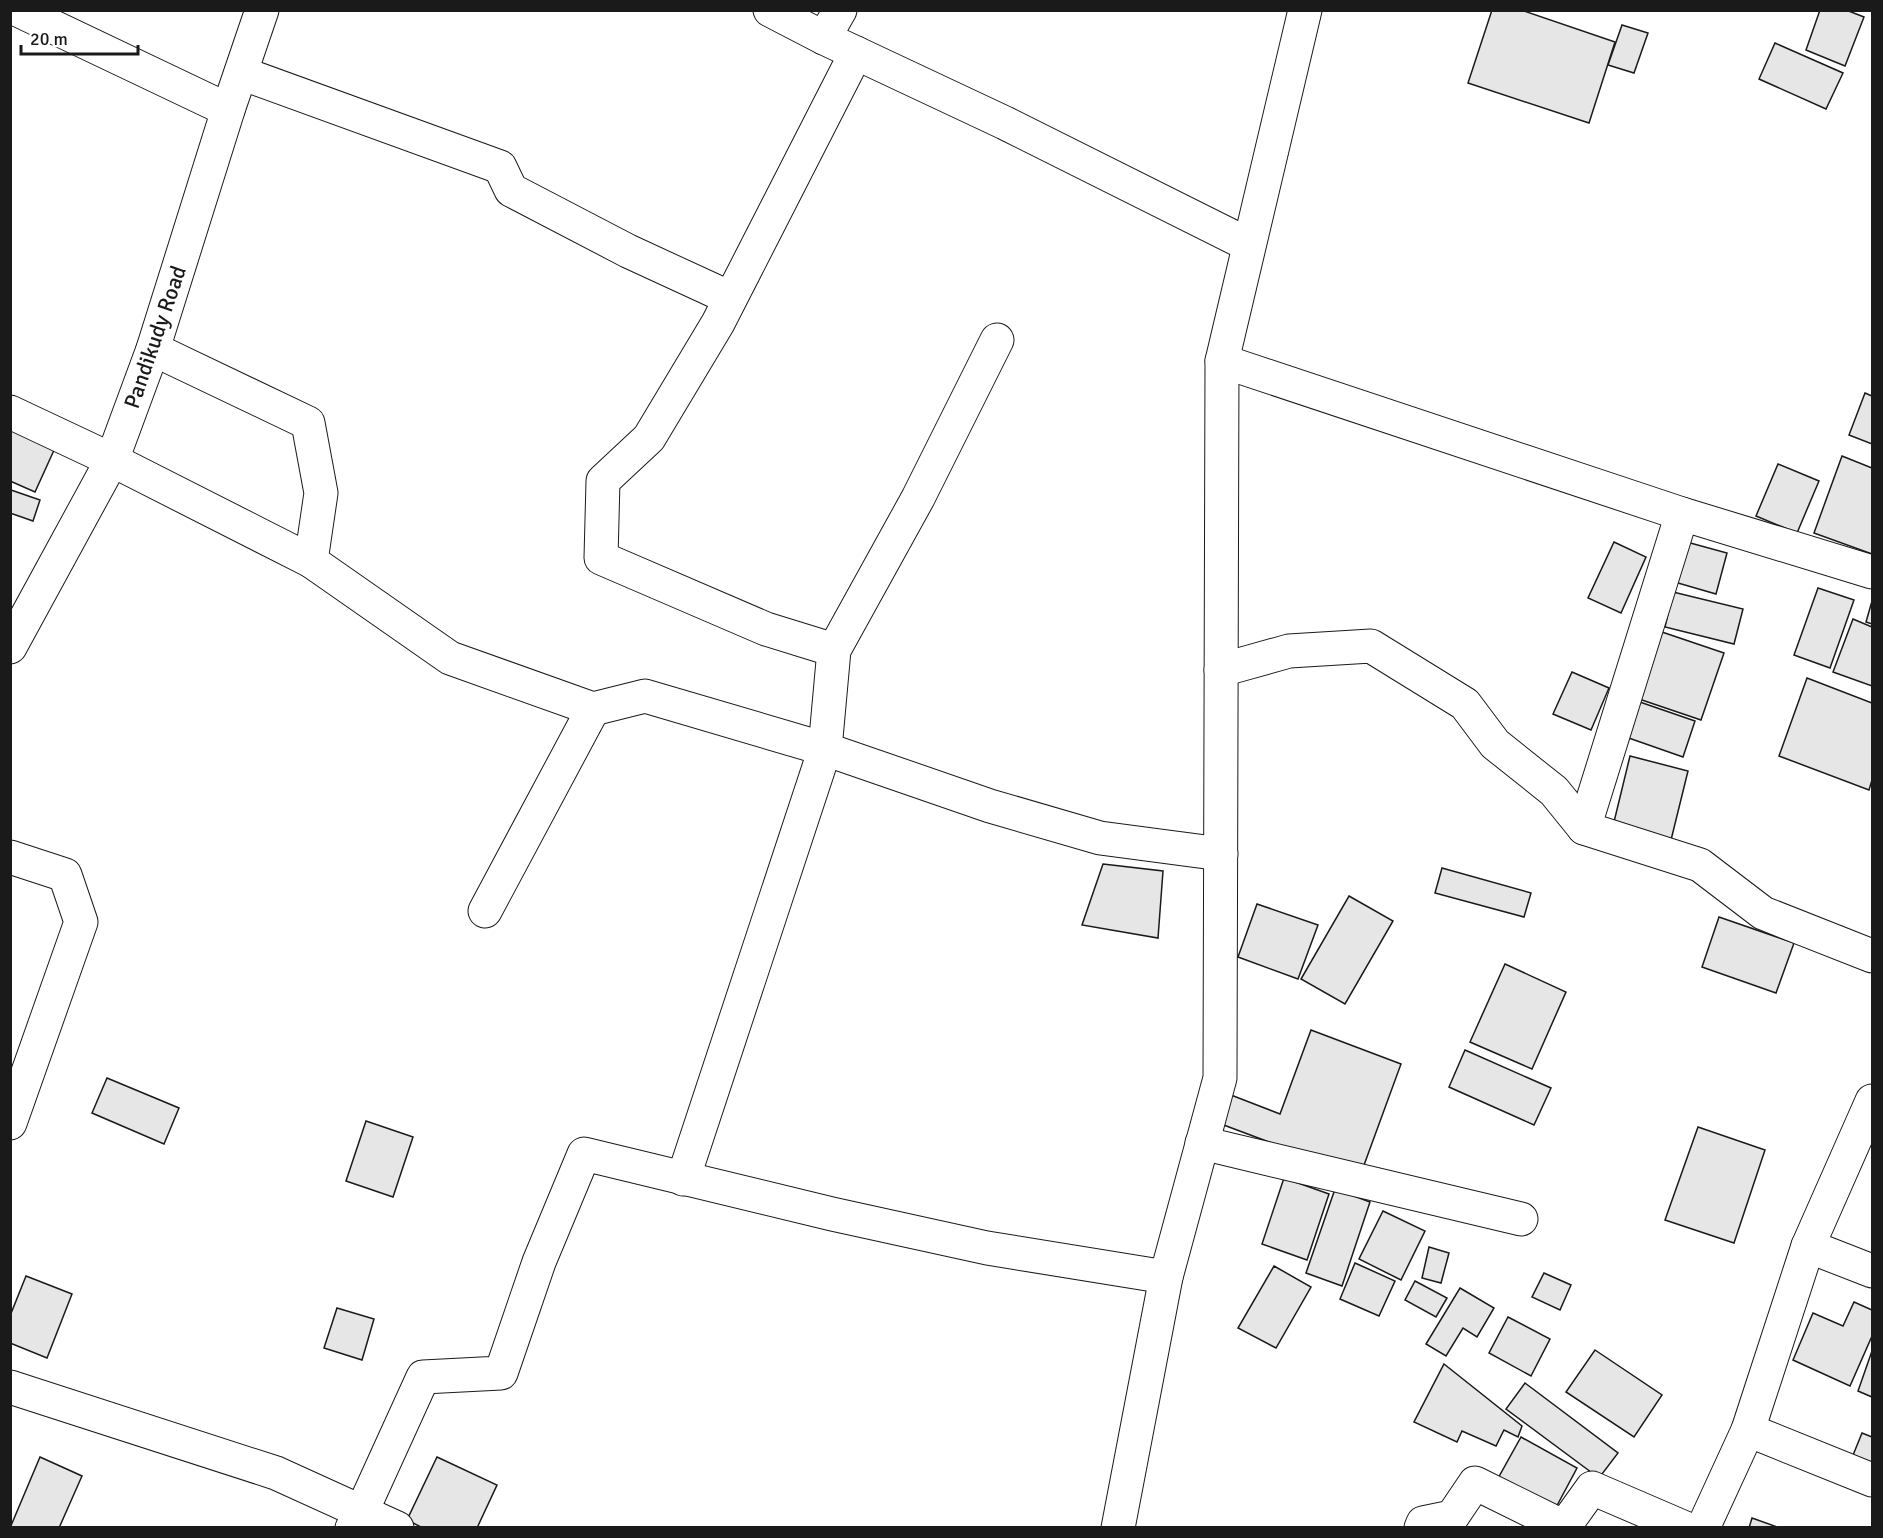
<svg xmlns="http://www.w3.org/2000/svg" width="1883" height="1538" font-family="Signika,sans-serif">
  <rect width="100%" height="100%" fill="#fff"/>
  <g fill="#e6e6e6" stroke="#1a1a1a" stroke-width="1.5">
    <path d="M1492,10H1521L1615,42L1589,123L1468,83Z"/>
    <path d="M1820,10H1846L1864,17L1845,66L1806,50Z"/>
    <path d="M1622,25L1648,33L1634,73L1608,65Z"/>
    <path d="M1775,43L1843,73L1826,109L1759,79Z"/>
    <path d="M1865,393L1872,396V444L1849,435Z"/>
    <path d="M10,429L55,448L35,492L10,481Z"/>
    <path d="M1842,456L1872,468V554L1814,533Z"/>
    <path d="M1778,464L1819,481L1797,533L1756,516Z"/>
    <path d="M11,490L40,500L33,521L10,513Z"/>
    <path d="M1683,541L1727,553L1716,594L1671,581Z"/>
    <path d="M1614,542L1646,557L1621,613L1588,598Z"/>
    <path d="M1818,588L1854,600L1830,668L1794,655Z"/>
    <path d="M1673,592L1743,609L1734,644L1665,627Z"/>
    <path d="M1872,601V624L1866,622Z"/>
    <path d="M1853,619L1872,627V686L1833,672Z"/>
    <path d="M1659,631L1724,653L1701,720L1636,698Z"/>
    <path d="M1572,672L1609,688L1591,730L1553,714Z"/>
    <path d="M1807,678L1872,703V780L1869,790L1779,756Z"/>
    <path d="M1634,700L1695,721L1683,757L1623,736Z"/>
    <path d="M1630,756L1688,771L1671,840L1613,826Z"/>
    <path d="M1103,864L1163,871L1158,938L1082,925Z"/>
    <path d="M1442,868L1531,893L1524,917L1435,893Z"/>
    <path d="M1349,896L1393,921L1345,1004L1301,979Z"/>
    <path d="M1257,904L1318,925L1298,979L1238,957Z"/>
    <path d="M1719,917L1794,943L1776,993L1702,967Z"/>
    <path d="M1505,964L1566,992L1532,1069L1470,1042Z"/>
    <path d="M1311,1030L1401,1064L1360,1176L1221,1124L1231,1095L1280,1114Z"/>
    <path d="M1465,1050L1551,1088L1534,1125L1449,1087Z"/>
    <path d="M107,1078L179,1108L164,1144L92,1113Z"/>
    <path d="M366,1121L413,1137L393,1197L346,1181Z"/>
    <path d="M1698,1127L1765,1150L1734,1243L1665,1220Z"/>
    <path d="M1284,1178L1329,1194L1307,1260L1262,1244Z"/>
    <path d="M1335,1189L1370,1202L1342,1286L1306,1273Z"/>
    <path d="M1383,1211L1425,1231L1401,1280L1359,1259Z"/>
    <path d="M1429,1247L1449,1253L1441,1283L1422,1278Z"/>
    <path d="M1355,1263L1395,1281L1379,1316L1340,1299Z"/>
    <path d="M1274,1266L1311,1287L1276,1348L1238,1328Z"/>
    <path d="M1544,1273L1571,1285L1560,1310L1532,1297Z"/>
    <path d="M26,1276L72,1294L47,1358L10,1343V1316Z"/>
    <path d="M1415,1281L1447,1298L1436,1317L1405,1300Z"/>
    <path d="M1460,1288L1494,1308L1477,1337L1463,1328L1446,1356L1426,1344Z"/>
    <path d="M1854,1302L1872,1310V1336L1850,1386L1793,1360L1813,1313L1843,1326Z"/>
    <path d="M337,1308L374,1319L362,1360L324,1348Z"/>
    <path d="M1508,1317L1550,1339L1531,1376L1489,1353Z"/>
    <path d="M1595,1350L1662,1395L1634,1437L1566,1392Z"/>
    <path d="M1872,1351V1397L1858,1391Z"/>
    <path d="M1444,1364L1522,1426L1518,1437L1504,1430L1496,1446L1462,1431L1457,1442L1414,1422Z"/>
    <path d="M1525,1383L1618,1453L1599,1478L1506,1409Z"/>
    <path d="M1862,1433L1872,1437V1474L1849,1465Z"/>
    <path d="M1521,1437L1577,1468L1553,1513L1496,1482Z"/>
    <path d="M40,1457L82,1476L59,1528H10Z"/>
    <path d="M437,1457L497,1485L477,1528H423L407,1520Z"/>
    <path d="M1752,1518L1780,1528H1749Z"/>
  </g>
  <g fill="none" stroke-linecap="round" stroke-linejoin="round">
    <defs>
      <g id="minor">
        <path d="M18,10L228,110"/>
        <path d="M770,10L824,38L1005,123L1249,245"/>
        <path d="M824,38L840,10"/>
        <path d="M241,73L500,167L511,190L628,251L730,298"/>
        <path d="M153,349L308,423L321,493L311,561L450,658L593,709L645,696L825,749L990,806L1100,838L1221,854"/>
        <path d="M1222,361L1682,514"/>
        <path d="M10,412L112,460L311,561"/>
        <path d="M10,647L112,460L153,349L228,110L262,10"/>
        <path d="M834,650L766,629L601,558L603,481L649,438L718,323L856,53"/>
        <path d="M1221,670L1289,651L1371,646L1465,704L1495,744L1554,791L1584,828L1700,865L1763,913L1872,956"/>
        <path d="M1584,828L1682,514L1872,572"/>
        <path d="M10,857L65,875L81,922L10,1123"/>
        <path d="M485,911L593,709"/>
        <path d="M1202,1143L1521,1219"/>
        <path d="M683,1179L825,749L834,650L918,498L997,340"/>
        <path d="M1808,1246L1872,1271"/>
        <path d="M10,1387L276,1473L397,1528"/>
        <path d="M1748,1430L1872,1480"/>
        <path d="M352,1528L362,1511L423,1377L501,1373L539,1262L584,1154L832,1214L987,1248L1166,1277"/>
        <path d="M1118,1528L1166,1277L1220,1078L1222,361L1305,10"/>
        <path d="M1421,1528L1423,1523L1452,1517L1475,1483L1564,1527L1592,1488L1685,1528"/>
        <path d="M1703,1528L1748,1430L1808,1246L1872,1101"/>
      </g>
    </defs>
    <use href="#minor" stroke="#1a1a1a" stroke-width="35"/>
    <use href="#minor" stroke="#fff" stroke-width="33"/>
  </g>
  <g text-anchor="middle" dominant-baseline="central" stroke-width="4.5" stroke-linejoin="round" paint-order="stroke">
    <g font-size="22" fill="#1a1a1a" stroke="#fff">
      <text transform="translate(155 337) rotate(-71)">Pandikudy Road</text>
    </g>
  </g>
  <rect width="1883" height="1538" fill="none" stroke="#1a1a1a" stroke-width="24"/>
  <path d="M21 45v9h117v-9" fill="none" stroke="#1a1a1a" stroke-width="3"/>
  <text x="30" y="45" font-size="18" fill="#1a1a1a" stroke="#ffffff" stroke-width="4.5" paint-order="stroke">20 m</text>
</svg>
